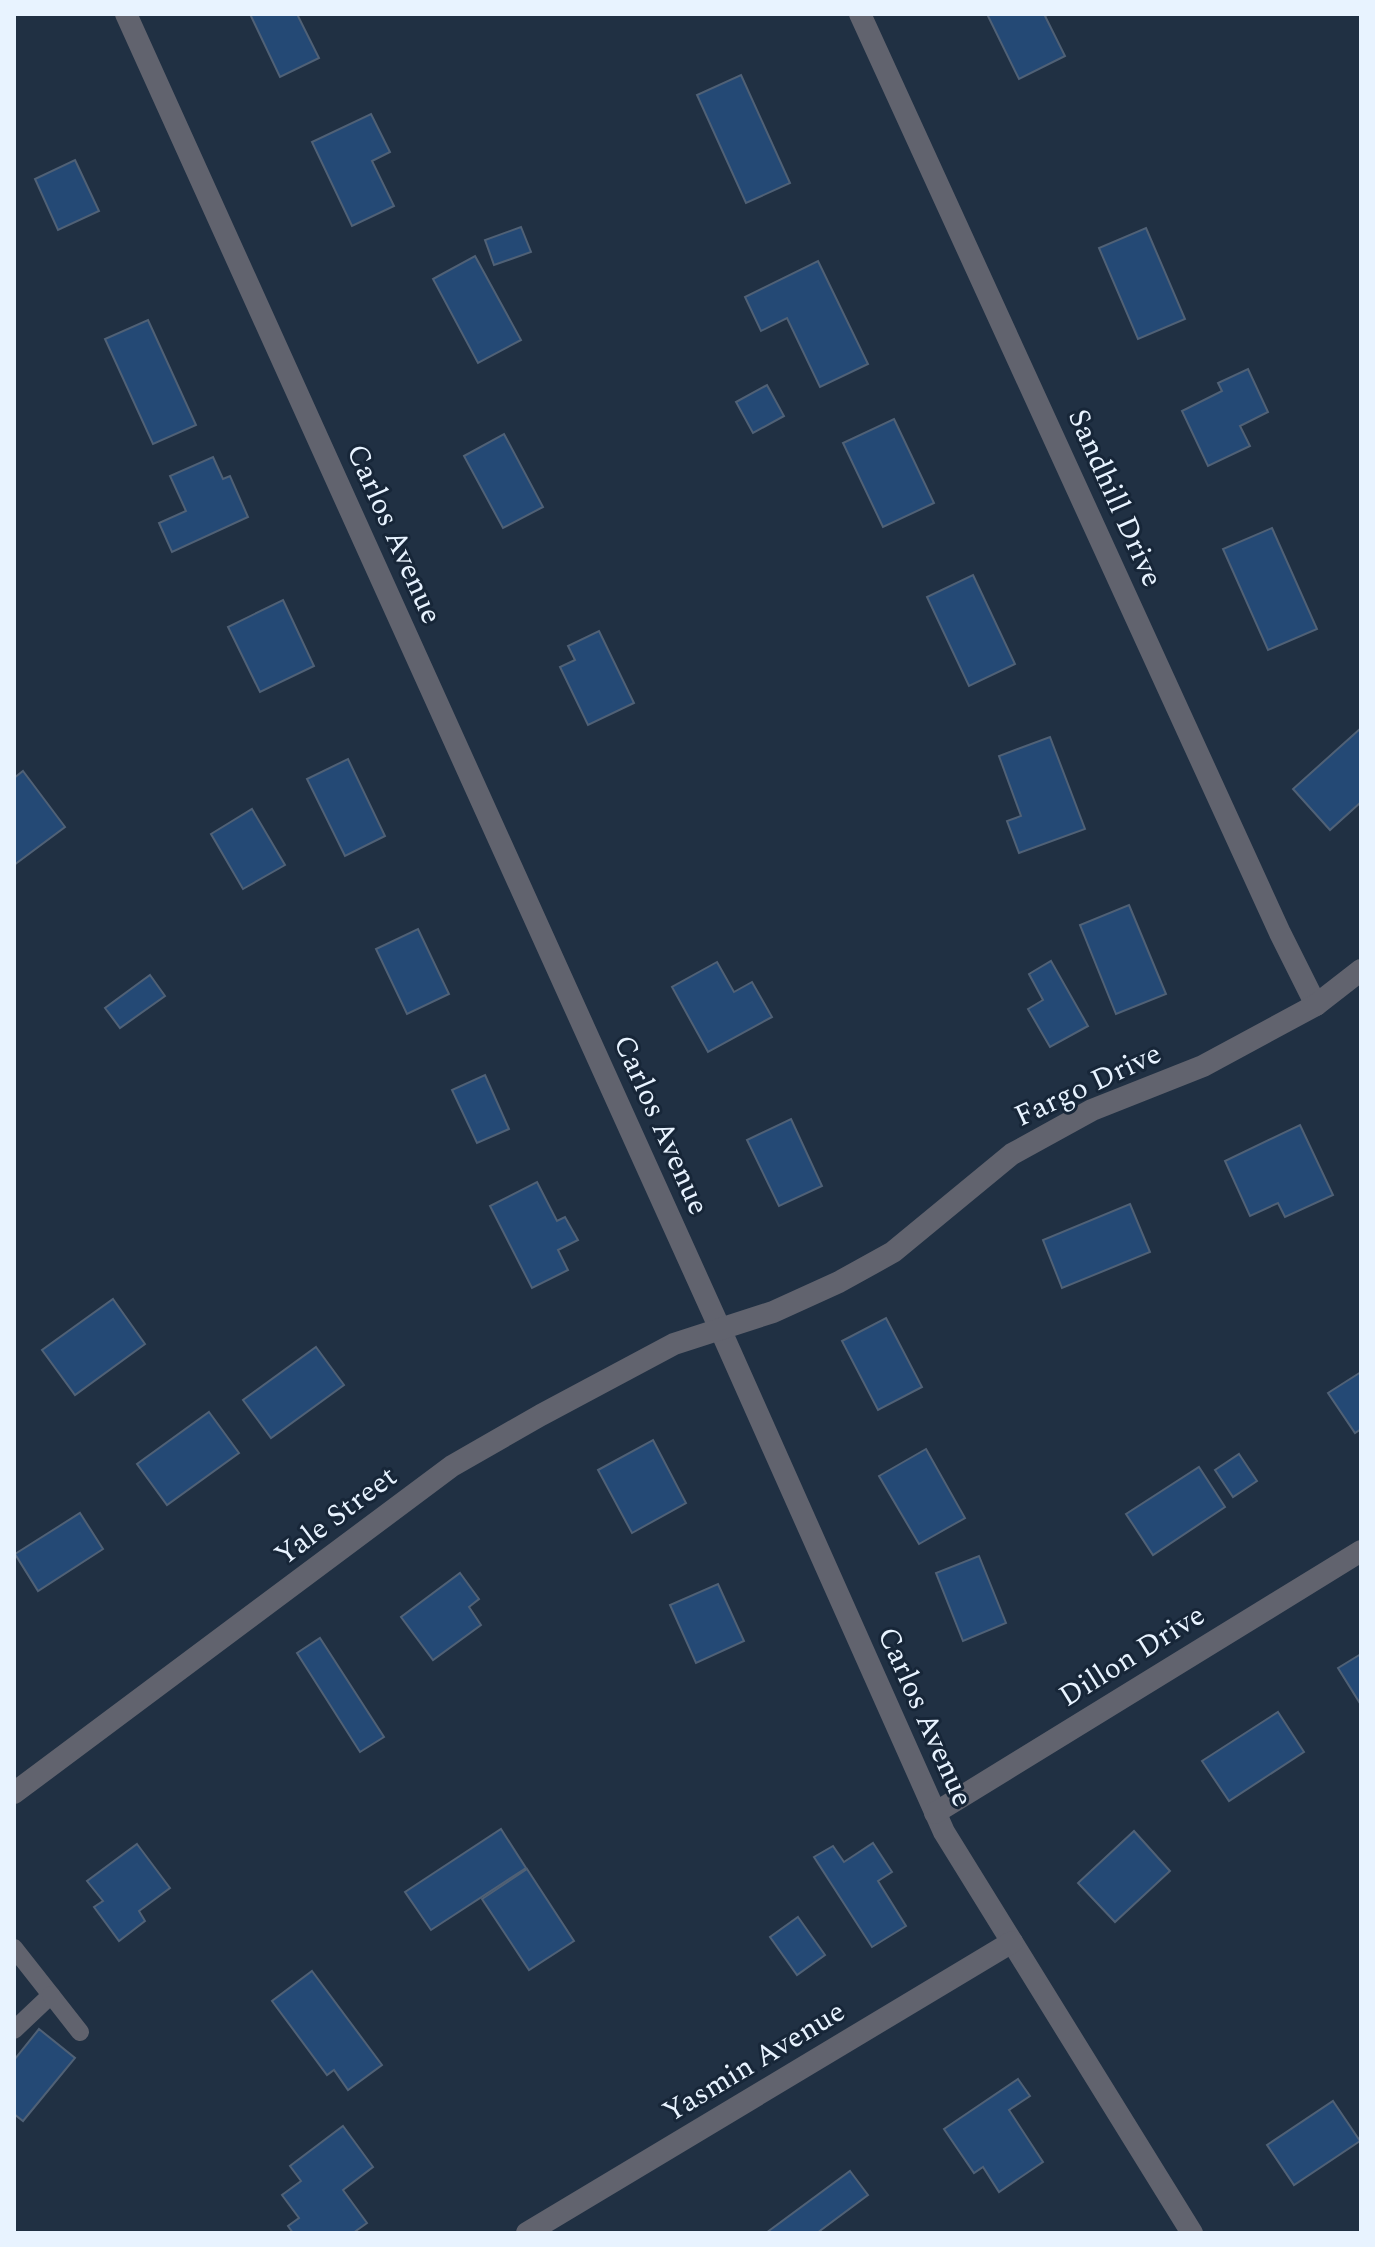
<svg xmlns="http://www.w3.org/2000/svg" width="1375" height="2247" font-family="Spectral,serif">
  <rect width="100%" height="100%" fill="#203043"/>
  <g fill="#244975" stroke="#506176" stroke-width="2">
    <path d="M250,14H297L319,58L280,77Z"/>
    <path d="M987,14H1050L1045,16L1065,56L1019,79Z"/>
    <path d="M741,75L790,183L746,203L697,95Z"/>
    <path d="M371,114L390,152L372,161L394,206L352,226L312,142Z"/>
    <path d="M75,160L99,211L58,230L35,179Z"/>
    <path d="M521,227L531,252L494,265L485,240Z"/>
    <path d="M1146,228L1185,319L1138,339L1099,248Z"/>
    <path d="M475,256L521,340L478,363L433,279Z"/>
    <path d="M818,261L868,364L820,387L787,318L761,331L745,297Z"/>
    <path d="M148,320L196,425L153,444L105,339Z"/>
    <path d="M1248,369L1268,412L1240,426L1250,446L1208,466L1182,411L1222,391L1218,383Z"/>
    <path d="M767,385L784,416L753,433L736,402Z"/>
    <path d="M894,419L934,503L883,527L843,443Z"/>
    <path d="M504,434L543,507L503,528L464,456Z"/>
    <path d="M213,457L223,479L230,476L248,517L172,552L159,523L186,511L170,476Z"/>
    <path d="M1272,528L1317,629L1268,650L1223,549Z"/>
    <path d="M973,575L1015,664L969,686L927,597Z"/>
    <path d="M283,600L314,666L260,692L228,627Z"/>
    <path d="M599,631L634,703L588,725L560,667L575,660L568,646Z"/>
    <path d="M1361,728V802L1330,830L1293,789Z"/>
    <path d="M1050,737L1085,829L1019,853L1007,821L1021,816L999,756Z"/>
    <path d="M348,759L385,836L345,856L307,779Z"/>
    <path d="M23,771L65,827L14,865V778Z"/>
    <path d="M252,809L285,865L243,889L211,834Z"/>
    <path d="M1129,905L1166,994L1116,1014L1080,925Z"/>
    <path d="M418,929L449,994L407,1014L376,949Z"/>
    <path d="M1051,961L1088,1026L1050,1047L1028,1009L1043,1000L1029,974Z"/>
    <path d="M717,962L734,992L752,982L772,1017L708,1052L672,987Z"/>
    <path d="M150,975L165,996L120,1028L105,1008Z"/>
    <path d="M485,1075L509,1129L477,1143L452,1090Z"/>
    <path d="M791,1119L822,1186L779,1206L747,1140Z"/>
    <path d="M1300,1125L1333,1195L1285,1217L1278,1203L1250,1216L1225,1161Z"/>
    <path d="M537,1182L557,1221L565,1217L578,1240L558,1250L568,1270L532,1288L490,1206Z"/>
    <path d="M1130,1204L1150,1252L1062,1288L1043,1240Z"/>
    <path d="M113,1299L145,1344L75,1395L42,1350Z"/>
    <path d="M886,1318L922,1387L878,1410L842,1341Z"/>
    <path d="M316,1347L344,1385L271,1438L243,1400Z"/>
    <path d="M1361,1372V1429L1355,1433L1328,1393Z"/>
    <path d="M209,1412L239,1453L167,1505L137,1464Z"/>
    <path d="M653,1440L686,1503L632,1533L598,1470Z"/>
    <path d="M926,1449L965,1518L919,1544L879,1476Z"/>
    <path d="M1239,1454L1257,1481L1233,1497L1215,1470Z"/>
    <path d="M1199,1467L1225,1507L1153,1555L1126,1514Z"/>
    <path d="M80,1513L103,1549L38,1591L15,1554Z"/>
    <path d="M979,1556L1006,1623L963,1641L936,1573Z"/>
    <path d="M460,1573L479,1599L469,1607L481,1625L433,1660L401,1617Z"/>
    <path d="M718,1584L744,1641L696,1663L670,1605Z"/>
    <path d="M320,1638L384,1737L360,1752L297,1653Z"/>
    <path d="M1361,1654V1705L1338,1668Z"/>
    <path d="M1278,1712L1304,1752L1229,1801L1202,1761Z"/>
    <path d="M501,1829L526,1868L431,1930L405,1892Z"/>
    <path d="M1134,1831L1170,1871L1115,1922L1078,1883Z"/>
    <path d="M873,1843L892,1872L878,1881L906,1926L872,1947L814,1857L833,1846L844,1862Z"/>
    <path d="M137,1844L170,1888L139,1911L145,1921L119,1941L94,1907L103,1901L87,1881Z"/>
    <path d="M527,1869L574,1941L529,1970L482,1899Z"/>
    <path d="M798,1917L825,1955L797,1975L770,1937Z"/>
    <path d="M312,1971L382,2065L348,2090L334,2070L327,2075L272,2001Z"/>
    <path d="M39,2029L75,2058L23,2121L14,2114V2060Z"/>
    <path d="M1018,2079L1030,2096L1009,2110L1043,2162L999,2192L983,2167L974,2173L944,2129Z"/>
    <path d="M1333,2101L1360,2141L1294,2185L1267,2145Z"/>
    <path d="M343,2126L373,2167L343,2190L367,2223L353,2233H293L288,2226L299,2218L282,2195L301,2181L290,2166Z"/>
    <path d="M850,2171L868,2195L817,2233H766Z"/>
  </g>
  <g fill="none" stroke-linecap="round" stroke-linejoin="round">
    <g stroke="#61636e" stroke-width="18">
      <path d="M14,1948L51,1995L14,2030"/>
      <path d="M51,1995L80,2032"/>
    </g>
    <g stroke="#61636e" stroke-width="22">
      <path d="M126,14L721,1331L944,1832L1192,2233"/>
      <path d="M860,14L1280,933L1316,1005"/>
      <path d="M14,1793L452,1466L541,1415L674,1344L773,1312L839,1282L893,1252L1012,1154L1092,1110L1203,1066L1316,1005L1361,970"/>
      <path d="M935,1813L1361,1551"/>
      <path d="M527,2233L1012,1942"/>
    </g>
  </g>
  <g text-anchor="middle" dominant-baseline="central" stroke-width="6" stroke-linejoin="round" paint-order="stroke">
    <g font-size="30" fill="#e8f3ff" stroke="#172638">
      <text transform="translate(1115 498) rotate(66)">Sandhill Drive</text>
      <text transform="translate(394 534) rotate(66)">Carlos Avenue</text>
      <text transform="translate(1088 1085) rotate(-25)">Fargo Drive</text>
      <text transform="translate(661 1125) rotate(66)">Carlos Avenue</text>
      <text transform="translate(336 1516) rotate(-37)">Yale Street</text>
      <text transform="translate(1132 1656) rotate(-32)">Dillon Drive</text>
      <text transform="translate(925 1717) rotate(66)">Carlos Avenue</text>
      <text transform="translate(754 2062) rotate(-31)">Yasmin Avenue</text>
    </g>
  </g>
  <rect width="1375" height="2247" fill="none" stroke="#e8f3ff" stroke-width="32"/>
</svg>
